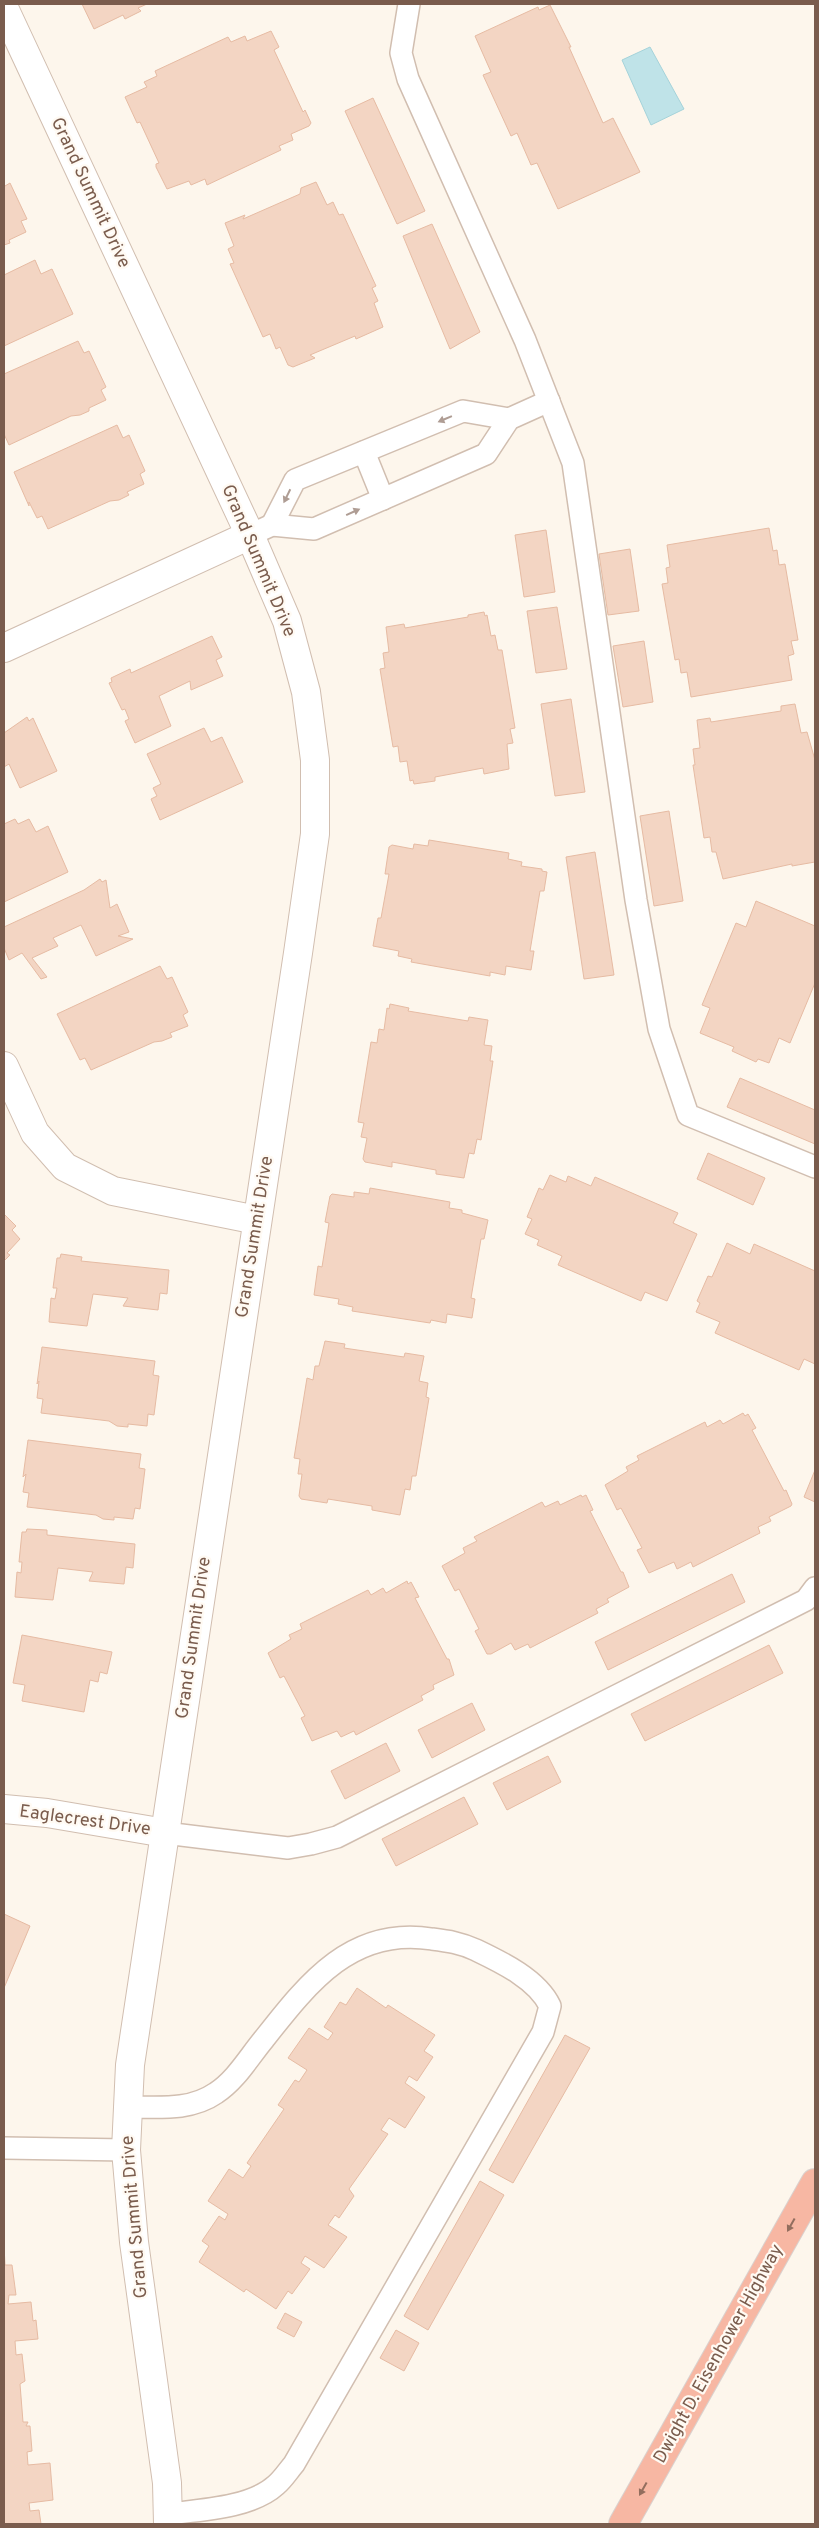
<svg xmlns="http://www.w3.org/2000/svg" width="819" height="2528" font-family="Overpass,sans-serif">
  <rect width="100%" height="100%" fill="#fdf6ec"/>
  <path fill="#bfe3e8" stroke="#a5d3da" d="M650,47L684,109L651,125L622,60Z"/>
  <g fill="#f3d5c3" stroke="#e6bba3">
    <path d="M82,4H147L138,8L141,11L125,19L123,15L94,29Z"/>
    <path d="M550,5L571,47H569L603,123L613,118L640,172L558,209L537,163L531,165L517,133L511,136L483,75L491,72L475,36L538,7L539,10Z"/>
    <path d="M271,31L279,47L274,50L303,112L305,110L311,123L309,126L291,134L293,140L279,146L281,150L207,185L205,179L191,185L189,181L167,189L156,167V164L159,163L140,122L137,123L125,97L147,87L144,82L157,76L155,71L228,37L231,42L245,36L247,41Z"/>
    <path d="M373,98L425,211L397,224L345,111Z"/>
    <path d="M316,182L327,205L333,202L339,215L343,214L376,286L372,288L378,301L374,303L383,327L356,339L355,336L310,355L315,358L293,367L288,365L280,347L276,349L270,334L263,337L230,264L234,263L228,249L234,246L225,223L245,215L243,219L300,194L301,188Z"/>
    <path d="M4,183L5,186L10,183L27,219L21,221L26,232L9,240L10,243L4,245Z"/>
    <path d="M432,224L480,332L450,349L403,236Z"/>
    <path d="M35,260L41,274L52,269L73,314L4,346V275Z"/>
    <path d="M78,341L84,353L89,351L106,387L101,390L106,400L89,408V411L80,415L71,416L9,445L4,434V374Z"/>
    <path d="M117,425L123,438L129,435L145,471L140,474L144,484L127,492L129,495L119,500L110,501L48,529L42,516L37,518L29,502V506L14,472Z"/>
    <path d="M769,528L773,551L777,550L779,565L785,564L798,640L791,641L794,654L788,656L792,680L691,697L687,672L681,673L679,659L675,660L662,584L668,583L666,568L670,567L667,545Z"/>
    <path d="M546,530L555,592L524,597L515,535Z"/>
    <path d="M630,549L639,611L608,615L599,554Z"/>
    <path d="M557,607L567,669L536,673L527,611Z"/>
    <path d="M484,612L485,616L487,615L491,636L495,635L498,650H502L515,728L510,729L513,743L507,744L509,769L484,774L483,768L435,777V781L414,784L413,780L410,781L407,761L400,762L398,746L393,747L380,669L385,668L383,653L389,652L386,627L404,624L405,628L468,617V615Z"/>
    <path d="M212,636L222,657L216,660L223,676L191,690L190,681L159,696L171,726L135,743L125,721L129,719L125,709L122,710L109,683L112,682L111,678L130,669L131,673Z"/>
    <path d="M644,641L653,702L623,707L613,646Z"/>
    <path d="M571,699L585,792L555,796L541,704Z"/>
    <path d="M795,704L801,733L807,732L815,760V862L792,866V864L723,879L716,852H712L710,837L704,838L693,765H695L693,749L700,748L697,720L710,718L711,722L781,711V706Z"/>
    <path d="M27,717L29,721L33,718L57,771L20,788L9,764L4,767V733Z"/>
    <path d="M204,728L211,742L222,737L243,782L160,820L151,799L157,796L153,788L161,784L147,754Z"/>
    <path d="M669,811L683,901L654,906L640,816Z"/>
    <path d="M15,819L18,824L29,819L36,832L48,826L68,872L4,902V824Z"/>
    <path d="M429,840L509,853L508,859L522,862L521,866L542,869V871L547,872L544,891H540L530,951H534L531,970L506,966L505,975L490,972V976L411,962L412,959L398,956L399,951L373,946L378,918H381L389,874H385L389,847L392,845L413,849L414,844L428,846Z"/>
    <path d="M595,852L614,975L584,979L566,857Z"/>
    <path d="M100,879L102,882L106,880L110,908L117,904L129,932L118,936L133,939L96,956L81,925L53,938L58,946L32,958L47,977L41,979L22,953L9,960L4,948V927L84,890Z"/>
    <path d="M756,901L815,926V983L790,1043L779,1038L769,1063L758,1059L756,1062L732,1051L734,1047L700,1033L710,1008L702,1005L736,923L746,927Z"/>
    <path d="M160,966L167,979L172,977L188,1012L183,1015L188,1026L170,1033L172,1037L162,1041L154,1042L91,1070L85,1058L80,1060L57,1014Z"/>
    <path d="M390,1004L409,1008L408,1011L468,1021L469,1017L488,1020L484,1045L492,1046L490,1061H493L481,1140L477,1139L474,1154L469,1153L464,1178L436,1174V1170L392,1162V1167L365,1162L363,1159L367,1138L361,1137L364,1123L358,1122L371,1042L377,1043L379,1029L384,1030L387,1008L389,1009Z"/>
    <path d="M740,1078L815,1110V1144L727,1107Z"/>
    <path d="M708,1153L765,1178L753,1205L697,1179Z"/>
    <path d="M550,1175L566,1182L568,1176L591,1186L595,1177L678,1213L673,1223L697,1234L667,1301L645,1292L641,1301L558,1265L562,1256L537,1245L539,1240L525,1234L532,1219L527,1217L539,1188L543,1190Z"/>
    <path d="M370,1188L450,1202L449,1208L462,1210V1213L488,1220L484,1239H481L471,1298L475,1299L472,1318L447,1314L446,1323L431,1320L430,1323L352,1311L353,1307L338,1304L339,1299L314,1295L318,1266L322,1267L329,1223L325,1222L330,1196L332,1194L354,1197V1192L369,1194Z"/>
    <path d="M4,1214L16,1226L12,1230L20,1239L7,1253L10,1255L4,1261Z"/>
    <path d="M727,1243L750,1254L754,1244L815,1271V1364L804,1359L799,1370L715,1333L720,1322L696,1312L700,1303L697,1301L708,1276L712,1277Z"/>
    <path d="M61,1254L82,1257L81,1261L169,1270L167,1294L160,1293L158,1310L123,1306L128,1298L93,1294L87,1326L49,1322L51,1298L55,1299L57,1288H53L57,1258H60Z"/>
    <path d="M325,1341L345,1344L344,1348L404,1357L405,1353L424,1356L419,1381L428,1383L426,1397L429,1398L416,1476H412L410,1490L405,1489L400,1515L372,1510V1506L328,1499L327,1503L301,1499L299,1496L302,1474H298L300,1459L294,1458L307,1378L313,1380L315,1366H319Z"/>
    <path d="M42,1347L155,1361L153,1375L159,1376L154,1415L148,1414L147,1426L128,1424V1427L117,1426L109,1421L41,1413L43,1399L37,1398L39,1381L37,1384Z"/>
    <path d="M743,1413L745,1416L748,1414L756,1428L752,1430L784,1491L786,1490L792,1504L791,1506L769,1517L771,1521L758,1527L760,1533L693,1567L691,1562L677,1569L674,1562L649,1573L637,1550L642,1548L621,1508L617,1510L605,1485L628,1471L626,1467L639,1460L637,1456L705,1422L707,1427L720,1420L723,1424Z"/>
    <path d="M28,1440L141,1454L139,1468L145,1469L140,1509L135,1508L133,1519L114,1517V1520L103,1519L96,1515L27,1507L29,1493L23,1492L26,1474L23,1477Z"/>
    <path d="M815,1470V1502L804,1497Z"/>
    <path d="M581,1495L582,1497L586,1495L593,1510L590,1511L621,1572H623L629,1587L607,1599L609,1602L596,1609L598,1613L530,1648L528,1644L515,1650L511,1643L491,1654H487L475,1631L479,1629L459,1589L455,1591L442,1566L465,1553L463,1548L477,1541L474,1537L542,1502L545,1507L558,1501L560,1505Z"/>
    <path d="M27,1529L47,1530V1535L135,1544L133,1568L126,1567L124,1584L89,1581L93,1572L58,1568L53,1600L15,1597L17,1572L21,1573L22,1562H19L22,1532H26Z"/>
    <path d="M732,1574L745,1602L608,1670L595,1642Z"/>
    <path d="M407,1581L408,1584L411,1582L419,1597L415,1598L447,1659H449L454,1675L433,1685L434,1689L421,1696L423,1700L356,1735L354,1731L341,1737L337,1731L312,1741L301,1718L305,1716L284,1676L280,1678L268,1653L291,1639L289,1635L302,1629L300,1624L368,1590L371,1595L383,1588L386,1593Z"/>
    <path d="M22,1635L112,1652L107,1674L100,1672L98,1682L90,1680L84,1712L22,1701L25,1685L13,1683Z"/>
    <path d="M769,1645L783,1673L645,1741L631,1714Z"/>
    <path d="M472,1703L485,1730L432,1758L418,1730Z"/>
    <path d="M386,1743L400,1771L345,1799L331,1771Z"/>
    <path d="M548,1756L561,1782L507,1810L493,1783Z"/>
    <path d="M464,1797L478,1824L396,1866L382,1839Z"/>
    <path d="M4,1914L30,1926L4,1988Z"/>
    <path d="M357,1988L386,2008L388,2005L435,2035L424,2051L433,2057L417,2081L409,2076L405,2083L425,2097L405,2128L389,2118L381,2130L388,2134L349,2189L354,2196L339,2218L335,2215L328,2225L347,2237L324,2268L305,2256L301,2263L310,2269L292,2294L288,2291L276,2309L246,2289L244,2292L199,2262L209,2246L202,2241L219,2216L225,2220L228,2214L208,2201L229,2169L243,2178L251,2166L247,2163L284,2109L278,2105L295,2080L299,2082L307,2070L288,2058L309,2028L328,2040L333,2033L324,2027L340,2002L346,2005Z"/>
    <path d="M565,2035L590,2048L513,2183L489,2170Z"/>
    <path d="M480,2181L504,2195L428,2330L404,2316Z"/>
    <path d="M4,2246L5,2265H12L16,2295H9L8,2304L31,2302L33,2321L36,2320L38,2339L15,2341L16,2355L22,2354L25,2381L20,2384L23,2422H28L26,2426H30L32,2451L27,2452L28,2465L50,2463L53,2500L29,2503L30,2511L39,2510L41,2524H4Z"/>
    <path d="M285,2313L302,2322L294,2337L277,2328Z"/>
    <path d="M396,2330L419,2343L404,2371L380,2358Z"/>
  </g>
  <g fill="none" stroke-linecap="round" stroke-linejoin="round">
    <defs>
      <g id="service">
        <path d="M409,4L401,53L408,79L525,340L573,463L636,900L659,1029L688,1115L815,1167"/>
        <path d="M364,452L383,499"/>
        <path d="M272,525L295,480L463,411L509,419"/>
        <path d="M250,535L272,525L314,529L486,454L509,419L549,401"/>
        <path d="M165,1833L288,1848L311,1844L337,1837L806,1600L815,1588"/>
        <path d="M128,2107C159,2107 190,2111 216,2093C236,2080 249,2057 264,2039C308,1983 352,1926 432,1939C448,1941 461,1943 476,1950C501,1962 537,1979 550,2006L543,2032L294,2464C288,2471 283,2479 276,2485C251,2508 200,2510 168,2514"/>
        <path d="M4,2148L126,2150"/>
      </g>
      <g id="minor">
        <path d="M4,8L250,535L287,621L306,692L315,760V834L298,953L130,2065L126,2150L134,2242L167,2483L168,2524"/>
        <path d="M4,648L250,535"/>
        <path d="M4,1066L35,1133L65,1167L113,1191L257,1220"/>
        <path d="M4,1809L47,1813L165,1833"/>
      </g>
      <path id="motorway" d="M623,2524L815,2183"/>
    </defs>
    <use href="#service" stroke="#d1beb0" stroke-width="24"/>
    <use href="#minor" stroke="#d1beb0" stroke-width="30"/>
    <use href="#motorway" stroke="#dad1cd" stroke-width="30"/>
    <use href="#service" stroke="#fff" stroke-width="21"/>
    <use href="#minor" stroke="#fff" stroke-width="28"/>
    <use href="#motorway" stroke="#f7b7a3" stroke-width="28"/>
  </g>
  <defs><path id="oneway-solid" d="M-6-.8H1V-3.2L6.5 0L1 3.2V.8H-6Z" transform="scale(1.25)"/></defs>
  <g fill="#af9d94">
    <use href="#oneway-solid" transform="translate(445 419) rotate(157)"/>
    <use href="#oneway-solid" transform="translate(287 496) rotate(116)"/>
    <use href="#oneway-solid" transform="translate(353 512) rotate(-24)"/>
  </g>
  <g fill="#936e5e">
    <use href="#oneway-solid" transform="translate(791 2225) rotate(119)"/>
    <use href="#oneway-solid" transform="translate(643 2489) rotate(119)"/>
  </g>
  <g text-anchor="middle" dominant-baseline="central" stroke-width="4.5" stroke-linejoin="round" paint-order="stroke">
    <g font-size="18" fill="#7a5c4d" stroke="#fffaf3">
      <text transform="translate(90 193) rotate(65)">Grand Summit Drive</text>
      <text transform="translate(258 561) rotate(67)">Grand Summit Drive</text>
      <text transform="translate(255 1237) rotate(-81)">Grand Summit Drive</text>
      <text transform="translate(194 1638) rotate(-82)">Grand Summit Drive</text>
      <text transform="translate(85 1821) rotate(8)">Eaglecrest Drive</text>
      <text transform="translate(135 2217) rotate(-95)">Grand Summit Drive</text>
      <text transform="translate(719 2354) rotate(-61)">Dwight D. Eisenhower Highway</text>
    </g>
  </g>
  <rect width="819" height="2528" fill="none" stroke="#7a5c4d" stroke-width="10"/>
</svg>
